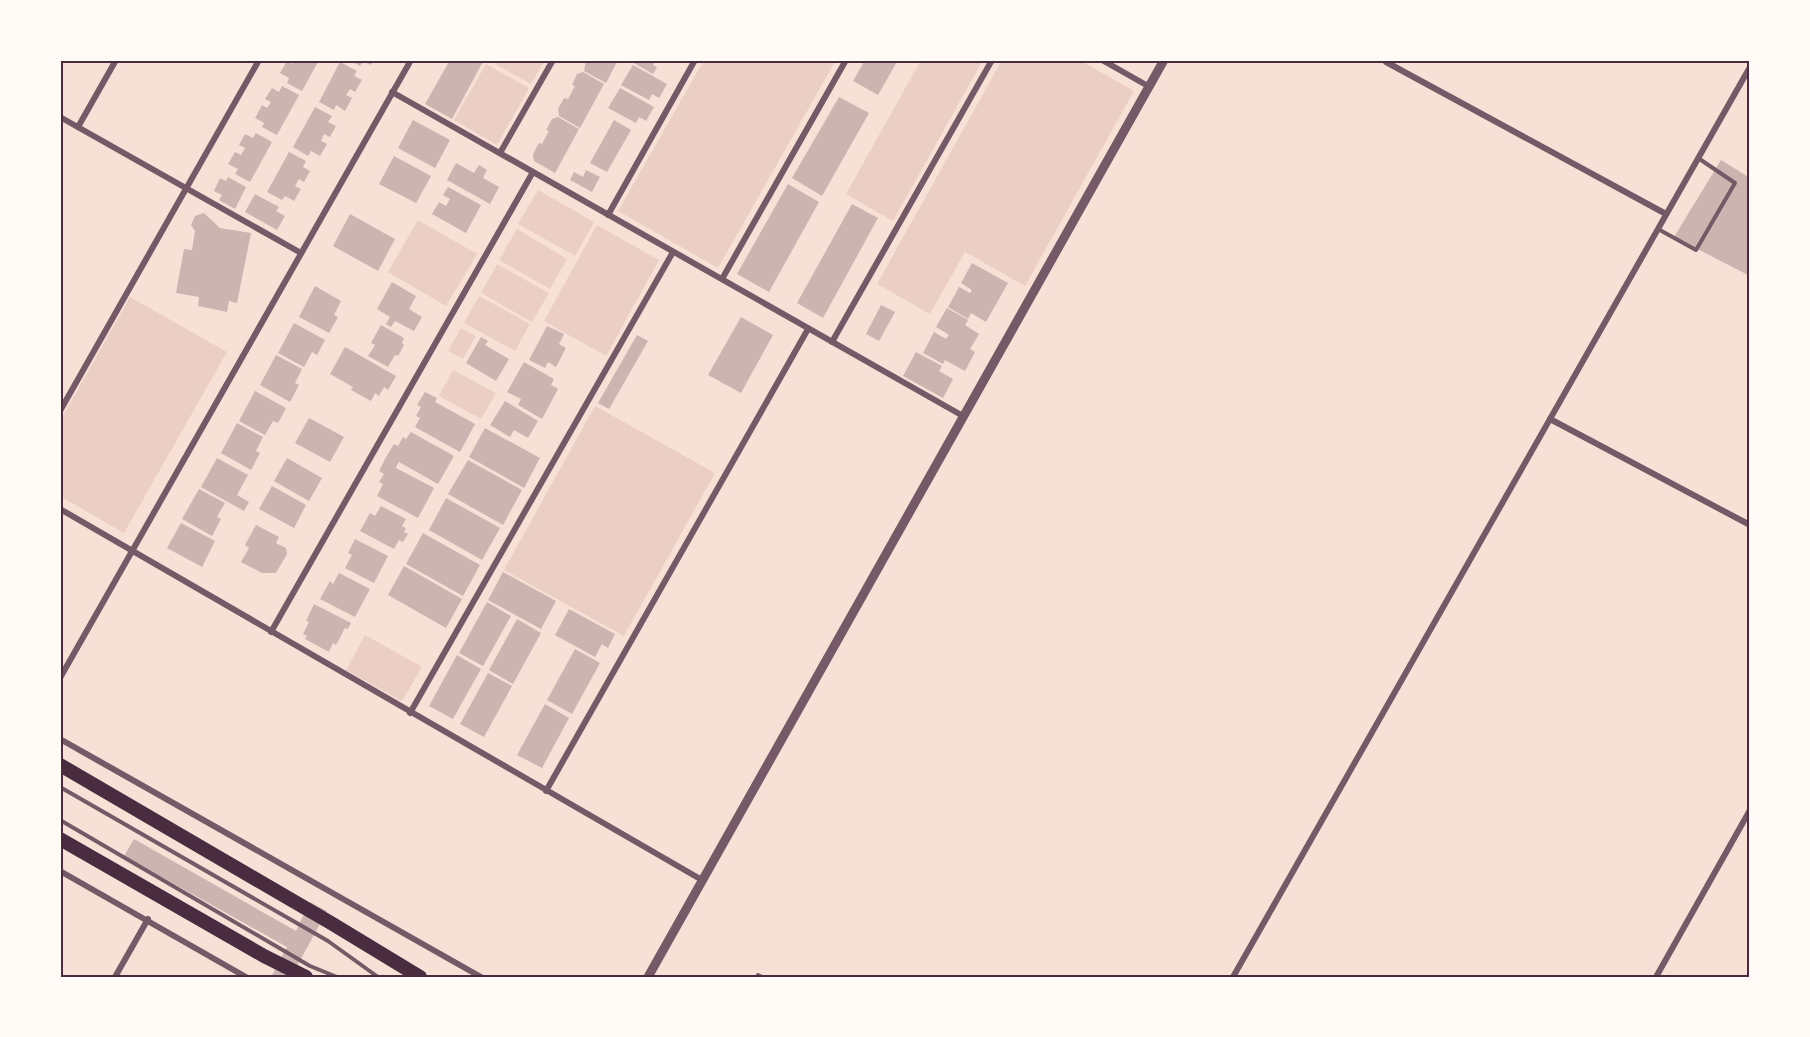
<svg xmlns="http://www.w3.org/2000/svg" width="1810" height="1037" font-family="'Libre Baskerville',serif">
  <rect width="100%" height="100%" fill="#f7e1d7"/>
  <g fill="#ebcfc5">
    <path d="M488,60H545L531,84Z"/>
    <path d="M704,60H836L718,268L618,211Z"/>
    <path d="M921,60H983L893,221L846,194Z"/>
    <path d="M1002,60H1079L1134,91L1025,286L965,252L930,314L877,284Z"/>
    <path d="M486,64L529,88L497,145L454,120Z"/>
    <path d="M538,190L594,222L575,256L518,224Z"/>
    <path d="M418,220L477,254L446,306L388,272Z"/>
    <path d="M597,225L659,260L606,356L544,321Z"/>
    <path d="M517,229L567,259L550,289L499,260Z"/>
    <path d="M497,264L549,293L532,322L481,293Z"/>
    <path d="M479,296L530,324L515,351L464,323Z"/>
    <path d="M130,297L227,352L124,533L60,496V421Z"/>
    <path d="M461,328L476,336L463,359L448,351Z"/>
    <path d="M453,370L496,393L481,419L439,396Z"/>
    <path d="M595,406L715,473L624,636L504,570Z"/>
    <path d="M365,635L422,667L402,701L346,670Z"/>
  </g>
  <g fill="#ccb4b1">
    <path d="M294,60H319L302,91L287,83L289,78L280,73L287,61L292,64Z"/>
    <path d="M349,60H374L371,65L363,61L360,66Z"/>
    <path d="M450,60H484L452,119L425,104Z"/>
    <path d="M586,60H618L606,83L584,71Z"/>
    <path d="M636,60H656L653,65L657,67L653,74L634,63Z"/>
    <path d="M865,60H898L878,95L853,81Z"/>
    <path d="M340,62L357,71L354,76L362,80L355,92L350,89L346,95L352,98L345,111L336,105L334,110L319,102Z"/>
    <path d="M633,65L667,84L659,98L652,94L649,100L621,85Z"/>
    <path d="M583,72L604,84L580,128L559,116L558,109L564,98L568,99L575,86L572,85L577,74Z"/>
    <path d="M282,86L299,95L277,135L262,127L264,123L255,118L262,105L267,108L271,102L265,99L272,88L279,92Z"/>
    <path d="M620,88L654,107L646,121L639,117L636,123L608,108Z"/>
    <path d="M839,97L869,113L822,196L792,178Z"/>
    <path d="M315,107L332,116L328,122L336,126L330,137L324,134L321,141L327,144L320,156L311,151L308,156L293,147Z"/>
    <path d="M558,117L579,129L555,173L534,161L533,154L539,143L542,144L549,131L546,130L552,119Z"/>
    <path d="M413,120L450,140L435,168L398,148Z"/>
    <path d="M614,120L631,130L607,172L590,163Z"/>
    <path d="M256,133L272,142L250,182L235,174L238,169L228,164L235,152L241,155L245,148L239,145L245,134L253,138Z"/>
    <path d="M289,152L306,161L303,167L310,171L304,182L299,179L295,186L301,189L294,201L285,196L282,200L267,192Z"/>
    <path d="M394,156L431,176L416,203L379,184Z"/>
    <path d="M1721,160L1750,178V276L1674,237Z"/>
    <path d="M456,163L474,173L479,165L487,170L483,178L499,187L490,204L447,180Z"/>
    <path d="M586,170L600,177L592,192L570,180L574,172L583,177Z"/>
    <path d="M228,177L246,187L235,209L219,200L222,195L214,191L220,178L226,181Z"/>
    <path d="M788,184L819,202L769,292L737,274Z"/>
    <path d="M448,187L481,205L466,233L432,214L439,202L446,206L450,199L443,195Z"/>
    <path d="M255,194L279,207L276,211L285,216L277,230L245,212Z"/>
    <path d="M852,204L878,218L823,318L797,303Z"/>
    <path d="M204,213L220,228L251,233L237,303L229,301L227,312L198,306L199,297L176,293L184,249L192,250L195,231L191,225L195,216Z"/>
    <path d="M350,214L395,239L378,271L333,246Z"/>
    <path d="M972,263L1008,283L986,322L971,313L968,319L948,307L959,287L970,293L972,290L961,283Z"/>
    <path d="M392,282L416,296L409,309L422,317L414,331L395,321L391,327L386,324L390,317L377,309Z"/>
    <path d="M315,286L341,301L334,315L338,317L329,333L299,317Z"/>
    <path d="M881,305L895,312L879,341L866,334Z"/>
    <path d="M947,308L968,320L965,325L979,334L970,349L975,352L965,371L945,360L943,364L923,353L934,332L946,339L949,335L936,327Z"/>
    <path d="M741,317L773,335L741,393L708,375Z"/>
    <path d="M294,323L325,340L317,355L312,352L304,367L278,353Z"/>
    <path d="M381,325L404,338L402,343L404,345L398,356L395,355L388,367L368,356L375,345L371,343Z"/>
    <path d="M547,326L564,334L559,344L566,348L556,367L548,362L545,368L529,360Z"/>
    <path d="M637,335L648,341L609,409L598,403Z"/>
    <path d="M481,337L488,341L485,345L509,359L496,381L466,363Z"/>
    <path d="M345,347L396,376L388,390L384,387L379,396L375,393L371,401L351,390L353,387L330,374Z"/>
    <path d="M916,352L942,366L939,371L953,379L943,398L903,376Z"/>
    <path d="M276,355L302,369L295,383L299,385L290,402L260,385Z"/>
    <path d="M524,362L554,379L551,385L558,389L542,419L518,405L521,399L507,392Z"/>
    <path d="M255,391L286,408L278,423L273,421L265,435L239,421Z"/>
    <path d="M425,392L437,398L435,402L475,424L460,452L415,427L420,418L416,416L421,407L417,405Z"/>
    <path d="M505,401L538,421L528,438L514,430L510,437L490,425Z"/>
    <path d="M309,418L344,437L330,462L295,443Z"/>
    <path d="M237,423L263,437L256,451L260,453L251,470L221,453Z"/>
    <path d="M485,428L540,458L524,488L469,457Z"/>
    <path d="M411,432L454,456L438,484L399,462L397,465L396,468L434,488L418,518L377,496L383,484L379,482L384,474L379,471L386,457L394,444L398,446L403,437L406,439Z"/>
    <path d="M217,458L248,475L237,495L249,502L244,511L201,487Z"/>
    <path d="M287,458L322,478L309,501L274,481Z"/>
    <path d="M468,460L522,490L503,525L448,494Z"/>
    <path d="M272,486L306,505L294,528L259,509Z"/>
    <path d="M199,489L225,503L217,517L221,519L212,536L182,519Z"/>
    <path d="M446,498L500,528L482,560L429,530Z"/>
    <path d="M381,506L406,519L402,526L406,528L404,532L408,534L403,542L399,540L394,549L360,531L370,513L375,516Z"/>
    <path d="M181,523L215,541L202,567L167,548Z"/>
    <path d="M256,525L279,537L276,543L286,548L287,554L276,573H262L241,562L249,548L245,545Z"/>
    <path d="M423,533L480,565L463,596L406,564Z"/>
    <path d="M355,539L388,556L374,583L345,568L352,555L348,553Z"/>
    <path d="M404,566L462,599L446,628L388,595Z"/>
    <path d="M503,572L556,601L541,629L488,600Z"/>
    <path d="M339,573L370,589L355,617L320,599L330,581L333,584Z"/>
    <path d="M487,602L511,616L483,666L459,653Z"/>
    <path d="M314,604L351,623L348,629L345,628L336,645L333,643L329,652L305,639L307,636L303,634L309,622L306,621Z"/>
    <path d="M569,609L615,634L608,648L602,644L595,657L555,635Z"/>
    <path d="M517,619L541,633L513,684L489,670Z"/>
    <path d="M575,649L600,663L572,714L547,700Z"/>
    <path d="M457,655L481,669L453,719L429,706Z"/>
    <path d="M488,673L512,686L484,737L460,724Z"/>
    <path d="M545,704L569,718L542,768L517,755Z"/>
    <path d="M134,839L296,931L310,902L327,911L291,977H271L287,947L124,856Z"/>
  </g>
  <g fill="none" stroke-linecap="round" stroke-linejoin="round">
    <g stroke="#755966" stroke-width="4">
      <path d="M1658,229L1696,250L1735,183L1698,158"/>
      <path d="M60,787L328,941L378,977"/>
      <path d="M60,820L310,966L337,977"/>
      <path d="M758,975L762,977"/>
    </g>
    <g stroke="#755966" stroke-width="6">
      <path d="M1102,60L1148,86"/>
      <path d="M1386,62L1666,214"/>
      <path d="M392,92L963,416"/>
      <path d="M60,117L301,253"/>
      <path d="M78,127L116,60"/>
      <path d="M500,153L553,60"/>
      <path d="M608,215L695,60"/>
      <path d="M722,279L846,60"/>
      <path d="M832,342L992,60"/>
      <path d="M60,411L259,60"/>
      <path d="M1550,419L1750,525"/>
      <path d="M60,509L702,880"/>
      <path d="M271,632L533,172"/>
      <path d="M60,678L411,60"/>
      <path d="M410,713L673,252"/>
      <path d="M60,739L481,977"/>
      <path d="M546,791L808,329"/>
      <path d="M60,871L246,977"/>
      <path d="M115,977L148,919"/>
      <path d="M1233,977L1750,67"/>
      <path d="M1656,977L1750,810"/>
    </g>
    <path stroke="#755966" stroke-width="9" d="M648,977L1164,60"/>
    <g stroke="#4a2c40" stroke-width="14">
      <path d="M60,765L331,923L420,977"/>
      <path d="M60,839L264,956L306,977"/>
    </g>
  </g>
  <rect width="1810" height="1037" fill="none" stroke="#fffaf5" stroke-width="123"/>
  <rect x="62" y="62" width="1686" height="914" fill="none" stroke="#4a2c40" stroke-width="2"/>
</svg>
